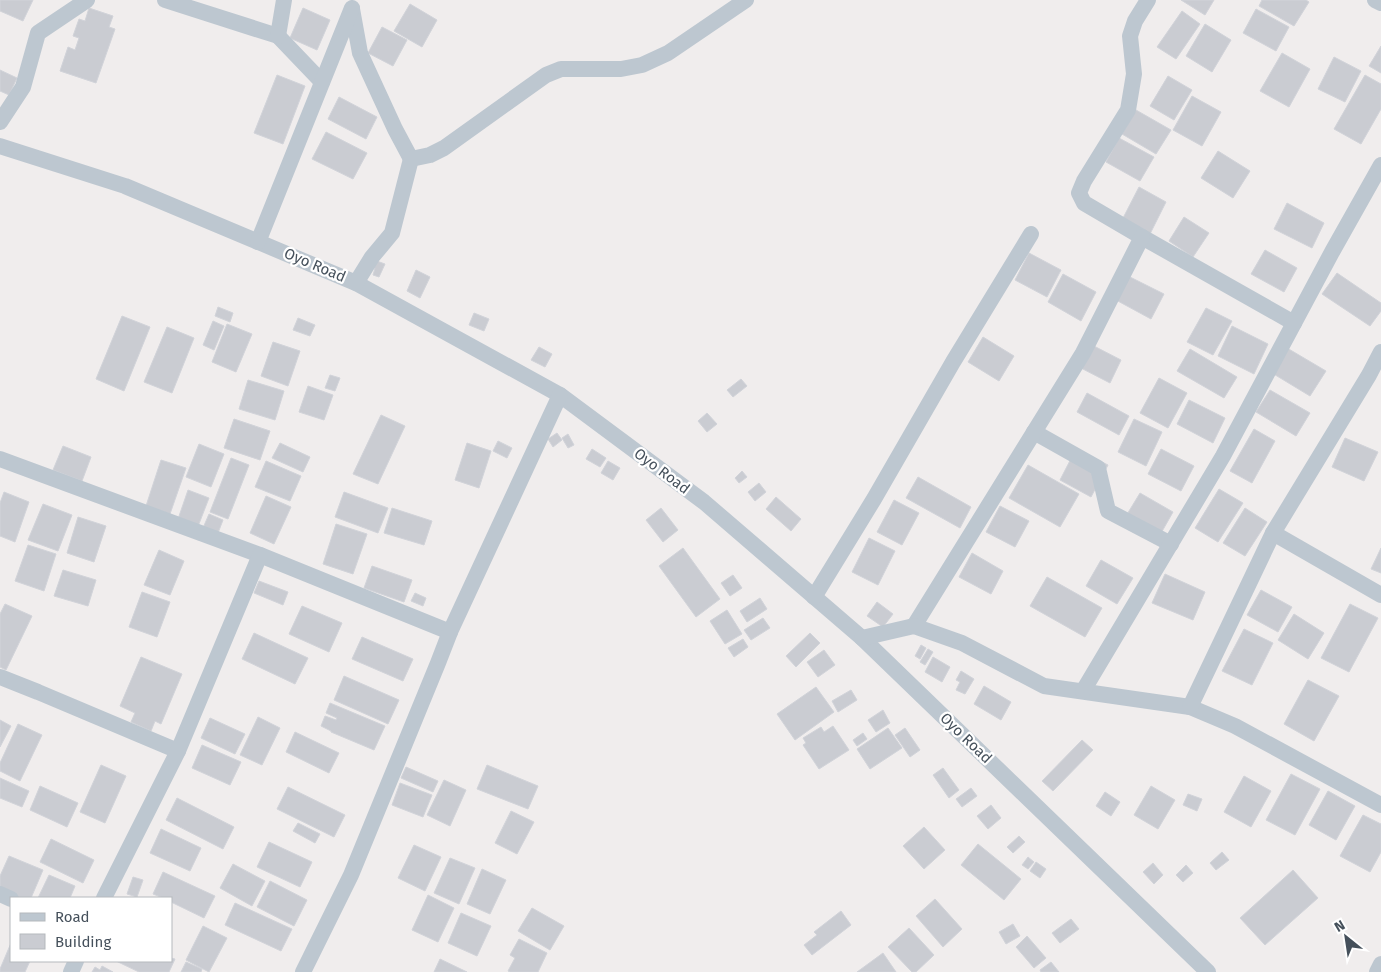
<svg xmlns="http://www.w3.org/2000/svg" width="1381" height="972" font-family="'Fira Sans',sans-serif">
  <rect width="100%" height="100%" fill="#f0eded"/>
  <g fill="#caccd2" stroke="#d1d3d9">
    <path d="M0,0H33L23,21L0,11Z"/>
    <path d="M1181,0H1214L1205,15Z"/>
    <path d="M1262,0H1306L1309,2L1294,26L1259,6Z"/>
    <path d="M410,4L437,20L422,47L394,31Z"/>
    <path d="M89,8L113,16L109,27L115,29L96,83L60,71L68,47L75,50L79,38L73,36L79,19L85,21Z"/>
    <path d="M303,8L330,20L317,50L290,38Z"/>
    <path d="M1256,9L1289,27L1276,51L1243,33Z"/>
    <path d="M1182,11L1200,24L1176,59L1157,47Z"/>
    <path d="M1205,24L1231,40L1212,72L1186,56Z"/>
    <path d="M382,27L407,40L393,66L368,53Z"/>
    <path d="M1381,46V73L1369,66Z"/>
    <path d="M1282,53L1310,69L1289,107L1260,91Z"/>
    <path d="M1334,57L1361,71L1345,102L1318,89Z"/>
    <path d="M0,70L17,78L9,95L0,91Z"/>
    <path d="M277,75L305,86L283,144L254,133Z"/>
    <path d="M1365,75L1381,84V109L1361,144L1334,129Z"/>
    <path d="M1168,76L1192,90L1174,120L1150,106Z"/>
    <path d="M1192,96L1221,112L1202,146L1173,130Z"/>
    <path d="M339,97L377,117L366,139L328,119Z"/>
    <path d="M1136,110L1171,130L1156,154L1122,134Z"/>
    <path d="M326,132L367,153L353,179L312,159Z"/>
    <path d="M1119,138L1154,157L1140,181L1106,162Z"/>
    <path d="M1218,151L1250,171L1233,198L1201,178Z"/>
    <path d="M1139,187L1166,202L1149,236L1121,222Z"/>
    <path d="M1287,203L1324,223L1312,248L1274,229Z"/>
    <path d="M1184,217L1209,233L1193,257L1169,241Z"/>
    <path d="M1265,250L1297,268L1284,292L1251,274Z"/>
    <path d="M1029,253L1061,270L1047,297L1015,280Z"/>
    <path d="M374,260L385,264L379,277L373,275L375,268L371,266Z"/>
    <path d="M416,270L430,277L420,298L407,291Z"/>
    <path d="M1337,273L1381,303V311L1370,326L1322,294Z"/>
    <path d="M1063,274L1096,292L1081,321L1048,302Z"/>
    <path d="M1128,276L1164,294L1151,319L1116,300Z"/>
    <path d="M218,307L233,313L230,322L215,316Z"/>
    <path d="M1206,308L1232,321L1213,355L1187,342Z"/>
    <path d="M474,313L489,319L484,331L469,325Z"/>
    <path d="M122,316L150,327L124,391L96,379Z"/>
    <path d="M298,318L315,325L310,336L293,330Z"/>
    <path d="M213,321L224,326L214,350L203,345Z"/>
    <path d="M227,324L252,334L236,372L212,362Z"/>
    <path d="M1232,326L1268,344L1254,374L1218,356Z"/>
    <path d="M167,327L194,338L172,393L144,382Z"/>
    <path d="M983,337L1014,356L999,381L968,362Z"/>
    <path d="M273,342L300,351L288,386L261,376Z"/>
    <path d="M1090,344L1121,360L1110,383L1079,367Z"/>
    <path d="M539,347L552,354L545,367L531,360Z"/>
    <path d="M1287,348L1326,371L1310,396L1272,373Z"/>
    <path d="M1190,349L1237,377L1224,398L1177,371Z"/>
    <path d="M330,375L340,378L335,391L325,388Z"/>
    <path d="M1159,378L1187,393L1168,428L1140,413Z"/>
    <path d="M741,379L747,386L733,397L727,390Z"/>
    <path d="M248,380L284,391L275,420L239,409Z"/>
    <path d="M308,386L333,395L324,420L299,412Z"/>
    <path d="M1270,390L1310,413L1296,436L1256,412Z"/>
    <path d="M1087,393L1129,416L1119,435L1077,412Z"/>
    <path d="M1189,400L1225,418L1213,443L1177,424Z"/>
    <path d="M707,413L717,424L707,432L698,421Z"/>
    <path d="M381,415L405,426L378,484L353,474Z"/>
    <path d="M234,419L270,431L260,460L224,448Z"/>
    <path d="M1134,419L1162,432L1146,466L1118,452Z"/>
    <path d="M1254,429L1275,441L1252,483L1230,471Z"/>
    <path d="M557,433L562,440L553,447L548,439Z"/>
    <path d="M568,434L574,445L568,448L562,438Z"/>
    <path d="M1345,438L1378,452L1364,481L1332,467Z"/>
    <path d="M498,441L512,448L507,458L493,451Z"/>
    <path d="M280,443L310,457L303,472L272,458Z"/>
    <path d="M467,443L491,451L479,488L455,480Z"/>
    <path d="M199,444L224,454L211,487L186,477Z"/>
    <path d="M63,446L91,457L82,481L53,470Z"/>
    <path d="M592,449L606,458L600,467L586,459Z"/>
    <path d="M1076,449L1108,465L1091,497L1060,480Z"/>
    <path d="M1161,449L1194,466L1181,491L1148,474Z"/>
    <path d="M231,458L249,465L228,519L210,512Z"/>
    <path d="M161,460L186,468L170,514L146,506Z"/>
    <path d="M266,461L301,476L290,501L255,487Z"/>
    <path d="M608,461L620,468L613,480L601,473Z"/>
    <path d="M1028,465L1079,494L1060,527L1009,498Z"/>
    <path d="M742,471L747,477L739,483L735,478Z"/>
    <path d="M918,477L971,507L960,528L906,498Z"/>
    <path d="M759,483L766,492L755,501L748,492Z"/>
    <path d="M1219,489L1243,503L1218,542L1195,528Z"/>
    <path d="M188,490L209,498L197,529L177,522Z"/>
    <path d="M4,492L29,502L15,542L0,536V503Z"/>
    <path d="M344,492L388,508L378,533L335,517Z"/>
    <path d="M1140,493L1173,512L1160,535L1126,516Z"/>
    <path d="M266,496L291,507L274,544L250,533Z"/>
    <path d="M776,497L801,519L791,531L766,509Z"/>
    <path d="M894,500L919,513L902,545L877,532Z"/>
    <path d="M43,504L72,515L58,551L28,540Z"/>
    <path d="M1000,506L1029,521L1015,547L986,532Z"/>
    <path d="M392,508L432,521L424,545L384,533Z"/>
    <path d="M661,508L678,530L663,542L646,520Z"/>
    <path d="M1245,508L1267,522L1245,556L1223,543Z"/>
    <path d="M209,514L223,520L218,533L203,528Z"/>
    <path d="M78,517L106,526L94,562L67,553Z"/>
    <path d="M336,524L367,534L353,574L323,564Z"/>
    <path d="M869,538L895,551L878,585L852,572Z"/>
    <path d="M28,545L56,554L44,591L15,581Z"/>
    <path d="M683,548L720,599L696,617L659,566Z"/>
    <path d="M1381,548V573L1371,569Z"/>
    <path d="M159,550L184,561L170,595L144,585Z"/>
    <path d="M972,553L1003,571L991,594L959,577Z"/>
    <path d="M1101,560L1133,578L1117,604L1086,586Z"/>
    <path d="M372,566L412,580L404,602L364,588Z"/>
    <path d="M63,570L96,580L88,606L54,596Z"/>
    <path d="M1165,574L1205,592L1193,620L1152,603Z"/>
    <path d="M733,575L742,588L730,596L721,583Z"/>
    <path d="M1047,577L1102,608L1085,637L1030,606Z"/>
    <path d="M259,581L288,592L283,605L254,593Z"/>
    <path d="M1261,590L1292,607L1278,632L1247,615Z"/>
    <path d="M142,592L170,602L157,637L129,627Z"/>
    <path d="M415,593L426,598L423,606L411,601Z"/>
    <path d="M760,598L767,609L747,622L740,611Z"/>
    <path d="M877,602L893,614L883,627L867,616Z"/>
    <path d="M5,604L32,616L6,670L0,667V614Z"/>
    <path d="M1350,604L1378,618L1349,672L1321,658Z"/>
    <path d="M302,606L342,623L329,652L289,634Z"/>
    <path d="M727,610L742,634L725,644L710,621Z"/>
    <path d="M1294,614L1324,633L1308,659L1278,640Z"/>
    <path d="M763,618L770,628L751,640L744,630Z"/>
    <path d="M1244,629L1273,643L1252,685L1222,671Z"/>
    <path d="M254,633L308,658L295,684L242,659Z"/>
    <path d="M810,633L820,643L796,667L786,656Z"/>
    <path d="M362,637L413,659L403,681L352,659Z"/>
    <path d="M743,639L748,647L734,657L728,648Z"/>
    <path d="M921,645L926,648L920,659L915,656Z"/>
    <path d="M928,649L933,652L925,665L920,662Z"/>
    <path d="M824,650L835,665L818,677L807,662Z"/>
    <path d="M141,657L182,674L161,724L155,721L151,731L131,722L135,713L120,706Z"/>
    <path d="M933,657L950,667L942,682L925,672Z"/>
    <path d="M961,671L974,679L965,694L956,690L960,682L956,680Z"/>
    <path d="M344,676L399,700L388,724L334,700Z"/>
    <path d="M1308,680L1339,696L1314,741L1284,724Z"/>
    <path d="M984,686L1011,702L1001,720L974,704Z"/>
    <path d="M816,687L834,712L795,740L777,714Z"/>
    <path d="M851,690L857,700L838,712L832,701Z"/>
    <path d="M330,703L385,726L374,750L331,732V731L321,726L325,716L336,720L337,718L326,713Z"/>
    <path d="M883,710L890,723L876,732L868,720Z"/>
    <path d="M258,717L280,728L262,765L240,755Z"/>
    <path d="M210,718L245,734L235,754L201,738Z"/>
    <path d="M0,720L11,726L0,747Z"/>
    <path d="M18,724L42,735L20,781L0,771V763Z"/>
    <path d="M833,726L849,750L819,769L803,745L806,743L803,738L821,727L824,732Z"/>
    <path d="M888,728L902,748L870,769L857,749Z"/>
    <path d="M905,728L920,750L910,757L895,735Z"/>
    <path d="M295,732L339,753L329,773L286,752Z"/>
    <path d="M863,733L867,739L857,746L853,740Z"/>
    <path d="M1082,740L1093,750L1053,791L1042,781Z"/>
    <path d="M202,745L241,762L230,785L192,768Z"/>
    <path d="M101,765L126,776L105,823L80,812Z"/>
    <path d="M487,765L538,786L528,809L477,789Z"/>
    <path d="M406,767L438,781L433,792L401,778Z"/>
    <path d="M943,768L959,790L949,798L933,775Z"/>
    <path d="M1291,774L1320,789L1295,835L1266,820Z"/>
    <path d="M1244,776L1271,791L1251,827L1224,812Z"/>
    <path d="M0,778L29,791L22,807L0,798Z"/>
    <path d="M444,780L466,790L450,826L427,815Z"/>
    <path d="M400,783L432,795L423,817L392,805Z"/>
    <path d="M40,786L78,803L67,827L30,810Z"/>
    <path d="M1151,786L1175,800L1158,829L1134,815Z"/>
    <path d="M288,787L345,815L334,837L277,809Z"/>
    <path d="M971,788L977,796L962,807L956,799Z"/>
    <path d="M1328,791L1355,806L1336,840L1309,825Z"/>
    <path d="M1105,792L1120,802L1111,816L1096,806Z"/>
    <path d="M1188,794L1202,799L1197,811L1183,805Z"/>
    <path d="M177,798L234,827L223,849L166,820Z"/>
    <path d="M991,805L1001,818L988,829L977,816Z"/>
    <path d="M511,811L534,822L517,854L495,843Z"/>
    <path d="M1363,815L1381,824V852L1370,872L1340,856Z"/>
    <path d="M298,823L320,834L315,843L293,831Z"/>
    <path d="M924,827L945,850L924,869L903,846Z"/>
    <path d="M161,829L201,848L190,871L150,853Z"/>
    <path d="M1019,836L1025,842L1013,853L1007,847Z"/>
    <path d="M51,839L94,860L83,883L40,862Z"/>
    <path d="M269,842L312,862L300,887L257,867Z"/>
    <path d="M978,844L1021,879L1004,900L961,865Z"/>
    <path d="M414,845L441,857L425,891L398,878Z"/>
    <path d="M1222,852L1229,860L1216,870L1210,863Z"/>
    <path d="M9,856L43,870L31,898H19L0,890V876Z"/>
    <path d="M1028,857L1034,862L1028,869L1022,865Z"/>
    <path d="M450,858L475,868L459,904L434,893Z"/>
    <path d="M1036,862L1046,869L1040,878L1030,871Z"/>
    <path d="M1153,863L1163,875L1154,884L1143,872Z"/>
    <path d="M233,864L265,881L252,906L220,888Z"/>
    <path d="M1186,865L1193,873L1183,882L1176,875Z"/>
    <path d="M482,869L506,880L490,914L467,904Z"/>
    <path d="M1293,870L1318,898L1265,945L1240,918Z"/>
    <path d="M163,872L215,896L204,918L171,902V898H163L153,894Z"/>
    <path d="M49,875L75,886L70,898H38Z"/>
    <path d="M133,877L143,880L137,897L127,894Z"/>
    <path d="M270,881L307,900L294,926L257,907Z"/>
    <path d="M428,895L454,908L438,942L412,930Z"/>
    <path d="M935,899L962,929L943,947L916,916Z"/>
    <path d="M235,903L292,929L281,951L225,925Z"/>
    <path d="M532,908L564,926L550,950L518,931Z"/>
    <path d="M841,911L851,925L812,955L804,945L817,935L814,932Z"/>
    <path d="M461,913L491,926L477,956L448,943Z"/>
    <path d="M1071,919L1079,929L1060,943L1052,933Z"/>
    <path d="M1013,924L1020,936L1006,944L999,932Z"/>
    <path d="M203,926L227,938L209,972L186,960Z"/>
    <path d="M909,928L934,955L916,972H912L888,947Z"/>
    <path d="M1027,936L1046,958L1034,968L1016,947Z"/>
    <path d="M519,939L547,953L538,972H510L508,971L515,958L510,955Z"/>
    <path d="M11,943V961H30L25,972H0V969Z"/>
    <path d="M883,953L896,972H857Z"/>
    <path d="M171,958L175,959L169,972H139L116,961H171Z"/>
    <path d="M440,959L467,972H434Z"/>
    <path d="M186,962L202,969L201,972H181Z"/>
    <path d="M1051,962L1059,972H1041L1040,970Z"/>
    <path d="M102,966L113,972H92L95,967L100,970Z"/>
  </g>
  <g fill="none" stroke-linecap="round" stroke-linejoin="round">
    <g stroke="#bdc7d0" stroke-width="16">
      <path d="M165,0L278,36L322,82"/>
      <path d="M1148,0L1135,21L1130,36L1134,74L1128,110L1084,181L1079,193L1084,203L1142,237L1294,323"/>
      <path d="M1375,0L1381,3"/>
      <path d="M352,9L360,53L395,129L411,159"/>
      <path d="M278,36L284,0"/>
      <path d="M0,122L23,87L38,33L87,0"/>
      <path d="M0,146L125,186L356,283L560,395L704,502L862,638L1208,972"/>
      <path d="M258,242L352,8"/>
      <path d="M356,283L372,257L392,233L411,159L430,155L444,148L546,75L561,69H621L642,65L668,53L746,0"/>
      <path d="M1034,432L1098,468L1108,511L1171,544"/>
      <path d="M0,459L260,555"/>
      <path d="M1273,533L1381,595"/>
      <path d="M814,597L874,499L953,362L1031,234"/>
      <path d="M914,626L1083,353L1142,237"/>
      <path d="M862,638L914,626L962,643L1044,686L1190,707L1235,726L1381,805"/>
      <path d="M0,677L38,692L178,751"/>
      <path d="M1083,691L1223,456L1332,252L1381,165"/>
      <path d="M1190,707L1273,533L1369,375L1381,352"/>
      <path d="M0,894L11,899"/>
      <path d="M104,898L178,751L260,555L450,632"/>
      <path d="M71,972L76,961"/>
      <path d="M303,972L351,875L438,663L450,632L560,395"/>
      <path d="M1377,972L1381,964"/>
    </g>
  </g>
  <g text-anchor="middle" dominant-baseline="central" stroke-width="4.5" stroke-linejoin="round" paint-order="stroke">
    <g font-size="15" fill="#45505b" stroke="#fff">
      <text transform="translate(315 265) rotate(23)">Oyo Road</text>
      <text transform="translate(662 471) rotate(37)">Oyo Road</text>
      <text transform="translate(966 738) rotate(44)">Oyo Road</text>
    </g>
  </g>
  <rect x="10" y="897" width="162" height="65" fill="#ffffff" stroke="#b5b9bd"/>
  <rect x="20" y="913" width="25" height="8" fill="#bdc7d0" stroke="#b5b9bd"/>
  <text x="55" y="922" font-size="15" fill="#45505b">Road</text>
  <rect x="20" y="934" width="25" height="15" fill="#caccd2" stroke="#b5b9bd"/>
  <text x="55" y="947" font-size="15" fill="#45505b">Building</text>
  <g transform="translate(1346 937) rotate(330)" stroke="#ffffff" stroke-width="4" paint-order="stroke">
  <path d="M0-4L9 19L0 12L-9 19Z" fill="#45505b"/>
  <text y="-8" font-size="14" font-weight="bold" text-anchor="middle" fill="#45505b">N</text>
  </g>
</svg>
